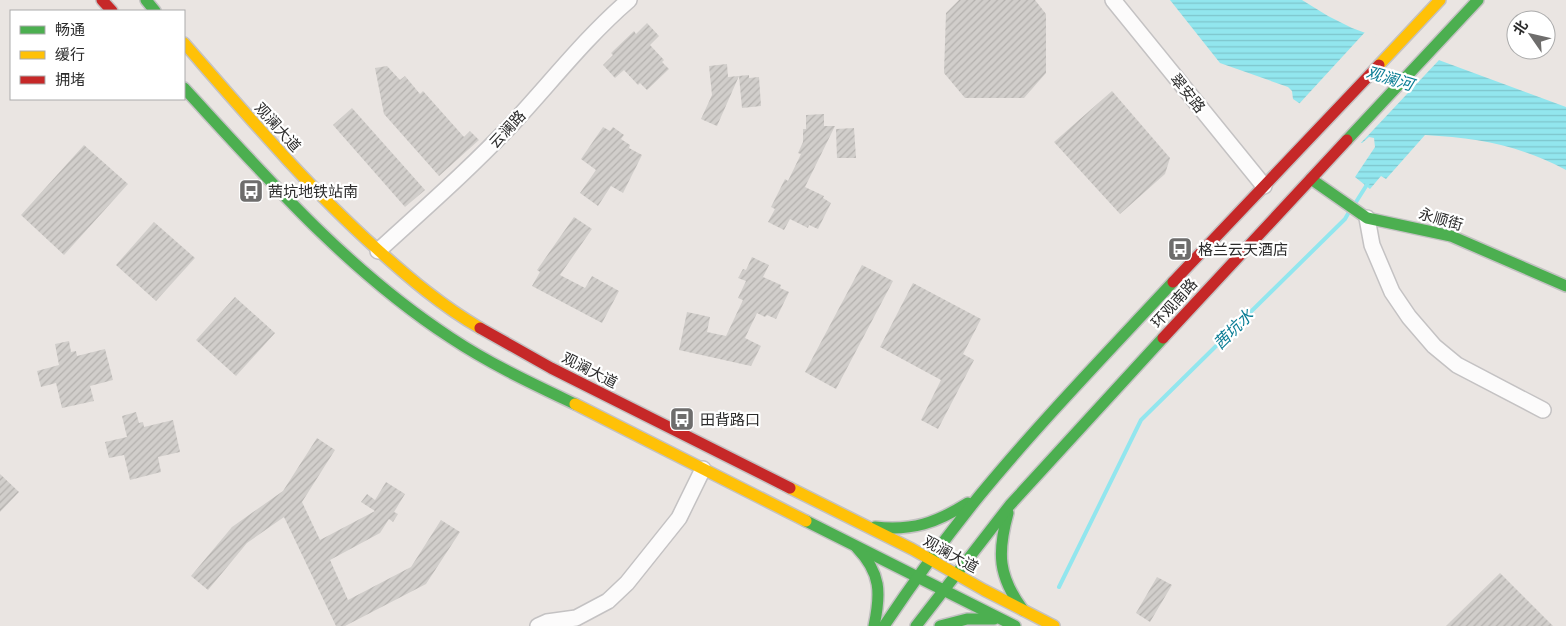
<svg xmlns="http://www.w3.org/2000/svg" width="1566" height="626" font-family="Manrope,'Noto Sans SC',sans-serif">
  <defs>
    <pattern id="water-rules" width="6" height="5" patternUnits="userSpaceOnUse" patternTransform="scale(1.25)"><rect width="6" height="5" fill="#92e6ee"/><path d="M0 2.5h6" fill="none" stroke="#7ec5cc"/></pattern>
    <pattern id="building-hatch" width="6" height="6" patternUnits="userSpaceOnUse" patternTransform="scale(1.25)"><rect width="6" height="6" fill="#d1cecb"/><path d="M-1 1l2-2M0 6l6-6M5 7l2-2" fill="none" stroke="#b4b1ae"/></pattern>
  </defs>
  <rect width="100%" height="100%" fill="#eae5e2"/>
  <path fill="url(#water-rules)" d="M1170,0H1302L1328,16L1352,28L1566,107V170C1519,145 1478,138 1425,135L1386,179L1381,176L1370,189L1355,177L1375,147L1374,138L1369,137L1362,143H1359L1293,99L1292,91L1288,87L1220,63Z"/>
  <path fill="#eae5e2" d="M1366,31L1440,59L1359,145L1298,105Z"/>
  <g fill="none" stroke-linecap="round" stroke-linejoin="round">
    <g stroke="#92e6ee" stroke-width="4">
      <path d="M1356,202L1368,183"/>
      <path d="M1059,587L1141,420L1345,219L1349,212"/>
    </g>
  </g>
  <g fill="url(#building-hatch)">
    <path d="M959,0H1035L1046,14V73L1024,98H965L944,73L946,13Z"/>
    <path d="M647,23L659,36L650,45L664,60L662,62L669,69L647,90L640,83L638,85L624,70L615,78L603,65L613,55L611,53L634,31L636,34Z"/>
    <path d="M727,64L728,77L749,75V78L759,77L761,106L742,108L739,76L717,126L701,119L712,95L709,66Z"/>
    <path d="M387,66L400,80L405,76L420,94L423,91L464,137L470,131L479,140L439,176L384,114L375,68Z"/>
    <path d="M1112,91L1170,158L1165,174L1120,214L1054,142Z"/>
    <path d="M352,108L425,190L405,207L333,125Z"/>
    <path d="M824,114V126H835L805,187L824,196L823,198L831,203L818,229L809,225L808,228L790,219L784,230L768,222L775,209L771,207L785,179L788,181L801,154L798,153L803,142V129H806V115Z"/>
    <path d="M603,127L610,131L613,127L624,135L621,139L630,145L629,148L642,155L623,193L611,186L598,206L580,193L596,170L581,159Z"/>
    <path d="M854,128L856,158H837L836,129Z"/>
    <path d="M84,145L128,184L64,255L21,215Z"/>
    <path d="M574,217L592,229L560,275L585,288L592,276L619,291L602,323L532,286L540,272L537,270Z"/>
    <path d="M154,222L195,258L156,301L116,265Z"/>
    <path d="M752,257L769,265L763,277L781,285L780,288L789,292L776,319L767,315L765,317L757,313L745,338L761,346L751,366L679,350L687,312L710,317L707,332L726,336L743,300L738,298L746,281L738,278L743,269L746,270Z"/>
    <path d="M862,265L893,281L836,389L805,372Z"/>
    <path d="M913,283L981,319L963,354L974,360L938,429L921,420L941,380L880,347Z"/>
    <path d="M235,297L275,333L236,376L196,340Z"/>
    <path d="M69,341L71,352L76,351L77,356L105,349L113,380L90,386L94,401L62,408L56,383L41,387L37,371L59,365L55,344Z"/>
    <path d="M136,412L139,423L143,422L144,427L173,420L180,452L158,457L161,472L130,480L124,455L109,458L105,442L127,437L122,416Z"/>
    <path d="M317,438L335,450L302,502L320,540L375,511L361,502L367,494L375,500L386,482L405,494L394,512L398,514L393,522L389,519L380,533L330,560L348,600L411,567L441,520L460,532L426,584L345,626H336L284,517L247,543L208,590L191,576L232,527L283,491Z"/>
    <path d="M0,474L19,492L0,512Z"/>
    <path d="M1500,573L1553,626H1446Z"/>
    <path d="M1157,577L1172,585L1150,622L1136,613Z"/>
  </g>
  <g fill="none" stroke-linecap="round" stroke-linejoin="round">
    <defs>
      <g id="street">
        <path d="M1113,0L1264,186"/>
        <path d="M1367,218L1372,245L1392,292L1409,317L1434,346L1457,365L1543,410"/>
        <path d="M378,251C424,209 471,168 514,122C552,81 586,37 629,0"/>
        <path d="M538,626L547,622L576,618L608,601L627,583L679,518L703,469"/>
      </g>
      <g id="fast">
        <path d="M146,0L155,11"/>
        <path d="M184,88C267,178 348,271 451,338C490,364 533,384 575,404"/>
        <path d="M1347,140L1478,0"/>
        <path d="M1311,179L1367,218L1451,236L1566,286"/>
        <path d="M1008,513C997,553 998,576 1023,610"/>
        <path d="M806,521L1015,626"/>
        <path d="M875,527C913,531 936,523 968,503"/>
        <path d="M857,548C881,573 881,593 874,626"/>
        <path d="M884,626C914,581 946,537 980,495C1041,421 1108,352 1173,282"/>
        <path d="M916,626L1010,505L1163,338"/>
        <path d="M940,626L967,619H994"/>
      </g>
      <g id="slow">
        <path d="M184,43C246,114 307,186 377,249C409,278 442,306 480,328"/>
        <path d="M1379,65L1440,0"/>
        <path d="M575,404L806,521"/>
        <path d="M790,488L912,549L984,590L1054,626"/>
      </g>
      <g id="jam">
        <path d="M102,0L112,11"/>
        <path d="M1173,282L1379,65"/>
        <path d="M480,328L551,368L790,488"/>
        <path d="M1163,338L1347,140"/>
      </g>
    </defs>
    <use href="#street" stroke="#c4c2c3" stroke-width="18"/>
    <use href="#fast" stroke="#c4c2c3" stroke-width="14"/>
    <use href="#slow" stroke="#c4c2c3" stroke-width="14"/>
    <use href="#jam" stroke="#c4c2c3" stroke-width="14"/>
    <use href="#street" stroke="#fcfbfb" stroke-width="15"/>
    <use href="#fast" stroke="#4caf50" stroke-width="11"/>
    <use href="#slow" stroke="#ffc107" stroke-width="11"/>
    <use href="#jam" stroke="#c62828" stroke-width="11"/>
  </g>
  <defs>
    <symbol id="bus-square" viewBox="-11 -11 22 22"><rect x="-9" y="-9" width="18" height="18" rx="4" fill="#6e6d6c" stroke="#fff"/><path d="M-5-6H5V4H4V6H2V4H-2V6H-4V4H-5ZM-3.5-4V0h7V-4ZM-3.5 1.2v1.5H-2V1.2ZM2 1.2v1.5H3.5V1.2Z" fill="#fff"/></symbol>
  </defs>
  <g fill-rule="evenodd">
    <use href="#bus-square" x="237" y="177" width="28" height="28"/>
    <use href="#bus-square" x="1166" y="235" width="28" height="28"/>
    <use href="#bus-square" x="668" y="405" width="28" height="28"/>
  </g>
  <g text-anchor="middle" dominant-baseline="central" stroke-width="4.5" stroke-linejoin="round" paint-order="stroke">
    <g font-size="15" fill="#2c2c2c" stroke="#fff">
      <text transform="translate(1188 93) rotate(51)">翠安路</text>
      <text transform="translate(278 127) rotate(48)">观澜大道</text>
      <text transform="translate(507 129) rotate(-47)">云澜路</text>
      <text transform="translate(1441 219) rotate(16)">永顺街</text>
      <text transform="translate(1174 303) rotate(-48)">环观南路</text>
      <text transform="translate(590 370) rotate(27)">观澜大道</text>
      <text transform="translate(951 554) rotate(29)">观澜大道</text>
    </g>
    <g font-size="15" fill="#2c2c2c" stroke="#fff" text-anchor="start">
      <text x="268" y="191">茜坑地铁站南</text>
      <text x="1198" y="249">格兰云天酒店</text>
      <text x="700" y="419">田背路口</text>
    </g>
    <g font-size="16" font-style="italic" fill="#097c94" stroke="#fff">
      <text transform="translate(1390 78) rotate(17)">观澜河</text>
      <text transform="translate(1233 329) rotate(-45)">茜坑水</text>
    </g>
  </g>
  <rect x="10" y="10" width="175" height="90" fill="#ffffff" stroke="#ababab"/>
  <rect x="20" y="26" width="25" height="8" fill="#4caf50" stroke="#ababab"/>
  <text x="55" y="35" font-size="15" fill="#2c2c2c">畅通</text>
  <rect x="20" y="51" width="25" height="8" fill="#ffc107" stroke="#ababab"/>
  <text x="55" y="60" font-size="15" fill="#2c2c2c">缓行</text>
  <rect x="20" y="76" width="25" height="8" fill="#c62828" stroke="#ababab"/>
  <text x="55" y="85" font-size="15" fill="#2c2c2c">拥堵</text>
  <g transform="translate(1531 35) rotate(304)"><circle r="24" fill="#ffffff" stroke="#ababab"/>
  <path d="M0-4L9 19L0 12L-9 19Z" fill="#6e6d6c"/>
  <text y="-8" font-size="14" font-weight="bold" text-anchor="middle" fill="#2c2c2c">北</text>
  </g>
</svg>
